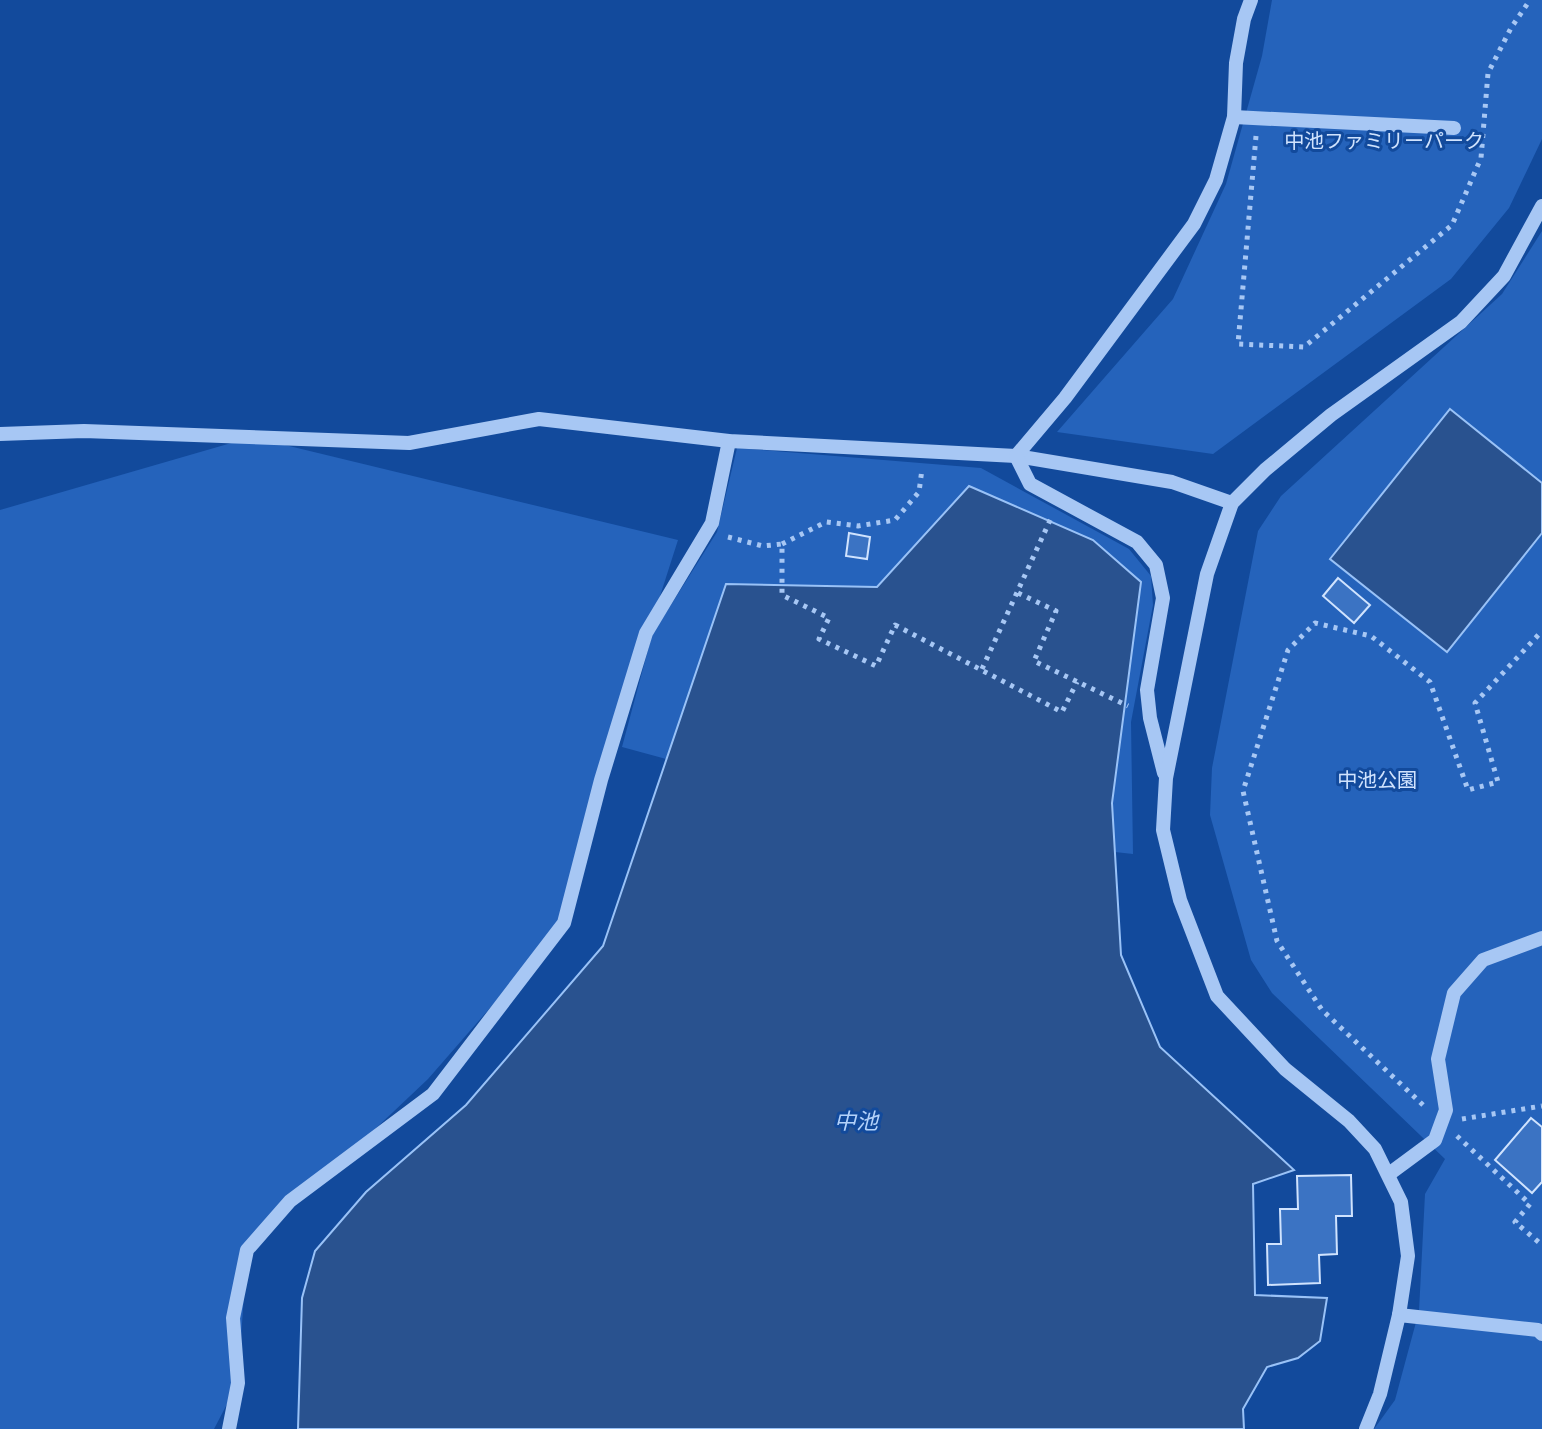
<svg xmlns="http://www.w3.org/2000/svg" width="1542" height="1429" font-family="Raleway,'Noto Sans JP',sans-serif">
  <rect width="100%" height="100%" fill="#124a9c"/>
  <g fill="#2563bb">
    <path d="M1272,0H1542V139L1509,208L1451,279L1213,454L1057,432L1173,299L1226,184L1262,56Z"/>
    <path d="M1542,231V1429H1374L1395,1400L1419,1311L1425,1194L1445,1159L1272,993L1251,960L1210,815L1212,768L1258,531L1281,496L1502,294Z"/>
    <path d="M252,437L678,540L601,780L564,923L428,1079L247,1250L238,1383L214,1429H0V510Z"/>
    <path d="M737,448L981,468L1129,549L1151,576L1153,605L1131,722L1133,854L1070,847L703,769L622,747L652,635L717,532Z"/>
  </g>
  <g fill="#29528f" stroke="#99c2f7" stroke-width="2">
    <path d="M1450,409L1542,483V533L1447,652L1330,559Z"/>
    <path d="M969,486L1093,540L1141,582L1112,803L1121,955L1160,1047L1294,1170L1253,1184L1255,1295L1327,1298L1320,1341L1298,1358L1267,1367L1243,1409L1244,1429H298L302,1298L315,1251L366,1192L466,1105L603,946L726,584L877,587Z"/>
  </g>
  <g fill="#3b73c3" stroke="#d0e3fe" stroke-width="2">
    <path d="M849,533L870,537L867,559L846,556Z"/>
    <path d="M1338,578L1370,605L1354,623L1323,596Z"/>
    <path d="M1531,1118L1542,1127V1182L1532,1193L1495,1160Z"/>
    <path d="M1351,1175L1352,1216H1336L1337,1254L1319,1255L1320,1283L1268,1285L1267,1244H1281L1280,1209H1298L1297,1176Z"/>
  </g>
  <g fill="none" stroke-linecap="round" stroke-linejoin="round">
    <g stroke="#a7c7f4" stroke-width="5" stroke-dasharray="4 6" stroke-linecap="butt">
      <path d="M1256,136L1238,344L1304,347L1452,225L1481,158L1488,73L1511,28L1530,0"/>
      <path d="M728,537L763,546L782,544V595L829,618L819,639L876,666L895,625L1062,712L1077,682"/>
      <path d="M782,544L826,522L858,526L895,520L919,492L922,469"/>
      <path d="M1018,593L1056,611L1034,661L1128,706"/>
      <path d="M982,669L1052,516"/>
      <path d="M1423,1105L1322,1010L1277,941L1243,791L1288,650L1315,623L1371,636L1430,682L1468,790L1498,782L1475,703L1542,631"/>
      <path d="M1462,1119L1542,1106"/>
      <path d="M1457,1136L1530,1204L1515,1222L1542,1245"/>
    </g>
    <g stroke="#a7c7f4" stroke-width="14">
      <path d="M1234,117L1454,128"/>
      <path d="M0,434L84,431L409,443L539,419L729,441L1016,456L1172,482L1232,503"/>
      <path d="M1016,456L1065,398L1194,224L1216,180L1234,117L1236,63L1244,19L1251,0"/>
      <path d="M1016,456L1030,484L1137,542L1156,565L1163,598L1147,690L1150,718L1164,773"/>
      <path d="M1389,1174L1435,1140L1446,1110L1438,1059L1454,993L1483,960L1542,938"/>
      <path d="M1399,1315L1538,1330L1542,1334"/>
      <path d="M229,1429L238,1383L233,1318L247,1250L290,1201L433,1094L564,923L601,780L646,633L712,523L729,441"/>
      <path d="M1366,1429L1380,1394L1399,1315L1408,1256L1401,1202L1375,1149L1349,1121L1285,1069L1217,996L1180,900L1163,830L1166,778L1207,574L1232,503L1265,470L1331,415L1461,322L1504,276L1542,206"/>
    </g>
  </g>
  <g text-anchor="middle" dominant-baseline="central" stroke-width="6" stroke-linejoin="round" paint-order="stroke">
    <g font-size="20" fill="#d0e3fe" stroke="#124a9c">
      <text x="1384" y="141">中池ファミリーパーク</text>
      <text x="1377" y="780">中池公園</text>
    </g>
    <g font-size="22" font-style="italic" fill="#b4d2fa" stroke="#124a9c">
      <text x="856" y="1121">中池</text>
    </g>
  </g>
</svg>
